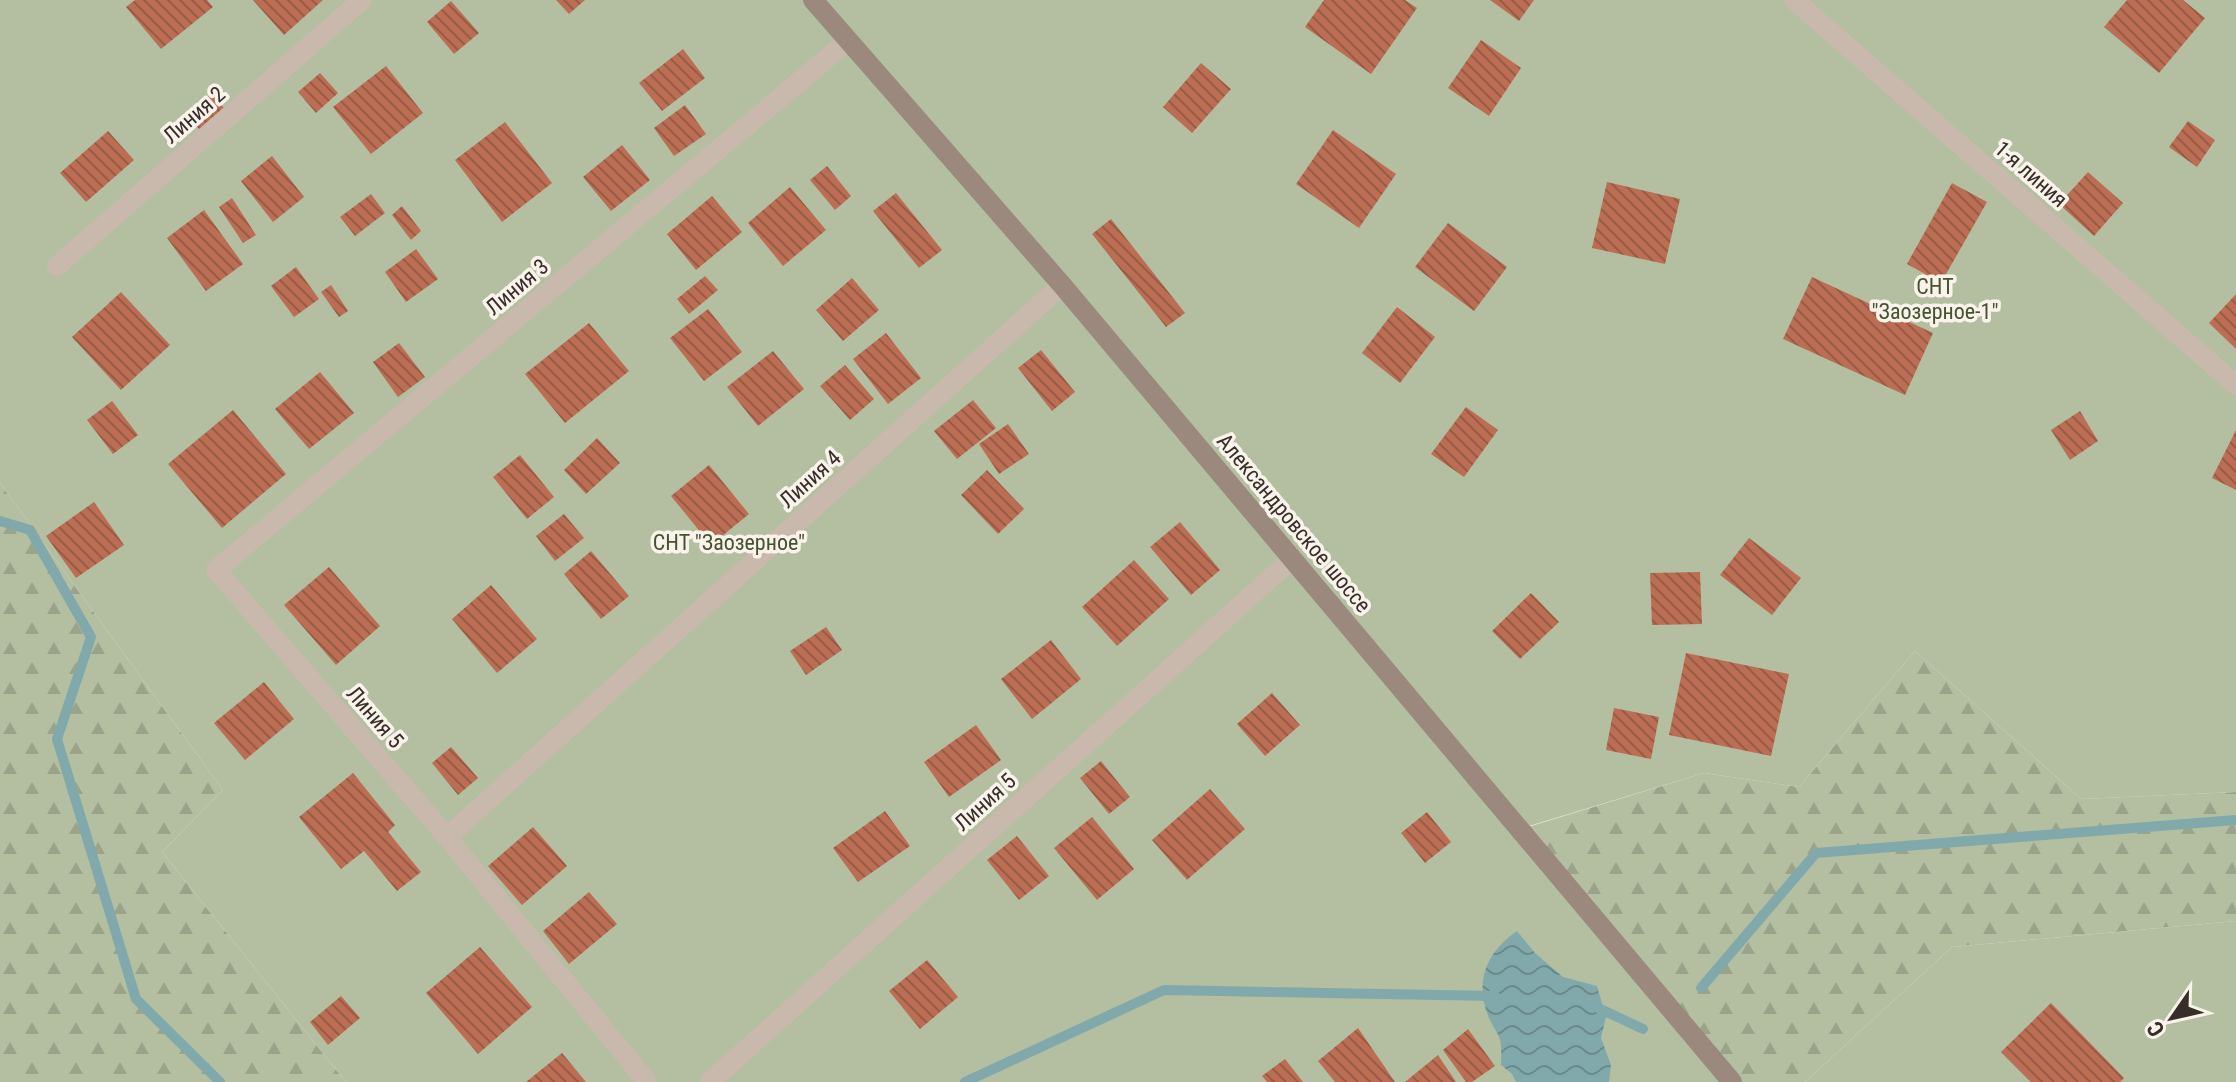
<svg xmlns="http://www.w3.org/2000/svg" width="2236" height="1082" font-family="'Roboto Condensed',sans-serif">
  <defs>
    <pattern id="forest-firs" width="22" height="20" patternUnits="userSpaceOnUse" patternTransform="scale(2)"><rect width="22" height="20" fill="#b4bfa1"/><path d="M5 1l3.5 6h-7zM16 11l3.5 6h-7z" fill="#9ba48b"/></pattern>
    <pattern id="water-waves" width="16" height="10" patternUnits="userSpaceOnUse" patternTransform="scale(2)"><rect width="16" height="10" fill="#81a9ab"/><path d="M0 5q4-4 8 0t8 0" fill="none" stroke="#6a8a8b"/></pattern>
    <pattern id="building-back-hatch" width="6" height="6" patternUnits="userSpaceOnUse" patternTransform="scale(2)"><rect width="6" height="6" fill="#bb6e54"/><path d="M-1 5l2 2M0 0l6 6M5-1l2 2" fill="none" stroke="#995b46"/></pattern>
  </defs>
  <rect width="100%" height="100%" fill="#f1e9e0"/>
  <g fill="url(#forest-firs)">
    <path d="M0,483L223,790L162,852L346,1082H0Z"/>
    <path d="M1915,651L2081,799L2236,792V921L1952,947L1805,1082H1732L1518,830L1704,773L1799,787Z"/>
  </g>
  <g fill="#b4bfa1">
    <path d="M0,0H2236V792L2081,799L1915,651L1799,787L1704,773L1519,829L1732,1082H346L162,852L223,790L0,483Z"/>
    <path d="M2236,921V1082H1805L1952,947Z"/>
  </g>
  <path fill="url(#water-waves)" d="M1517,931L1535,953L1563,977L1597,986L1606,1017L1601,1038L1611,1065L1609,1082H1516L1512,1074L1501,1065C1501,1058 1502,1048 1500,1040C1498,1033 1492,1025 1489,1018C1474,983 1486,952 1517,931Z"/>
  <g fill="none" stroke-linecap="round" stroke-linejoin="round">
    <g stroke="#81a9ab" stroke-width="10">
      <path d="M0,521L30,530L91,637L57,739L136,999L220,1082"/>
      <path d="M1701,988L1816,853L2236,820"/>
      <path d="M1594,1006L1643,1029"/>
      <path d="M965,1082L1164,990L1495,996"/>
    </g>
  </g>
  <g fill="url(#building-back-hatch)">
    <path d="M135,0H207L213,7L161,49L126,7Z"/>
    <path d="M253,0H323L284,35Z"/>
    <path d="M556,0H585L569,14Z"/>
    <path d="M1324,0H1405L1417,8L1371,74L1305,27Z"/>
    <path d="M1490,0H1534L1519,21Z"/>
    <path d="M2127,0H2183L2205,18L2159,73L2104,27Z"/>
    <path d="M451,1L479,33L454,54L427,22Z"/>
    <path d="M1481,40L1521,68L1489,116L1448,88Z"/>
    <path d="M683,49L705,78L662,111L639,83Z"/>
    <path d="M1201,63L1231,89L1192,133L1163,107Z"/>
    <path d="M386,66L423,113L371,154L333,107Z"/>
    <path d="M320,73L338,93L316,113L298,92Z"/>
    <path d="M211,93L225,109L200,130L186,115Z"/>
    <path d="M685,105L706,134L674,156L654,128Z"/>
    <path d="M2188,121L2215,140L2197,167L2169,147Z"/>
    <path d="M505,122L552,183L502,222L455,160Z"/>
    <path d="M1333,130L1396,174L1359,228L1296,184Z"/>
    <path d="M108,131L134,160L86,202L60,173Z"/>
    <path d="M622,145L650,180L611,211L583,177Z"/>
    <path d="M272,156L304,197L273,222L241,181Z"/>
    <path d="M827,166L851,196L835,210L810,180Z"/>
    <path d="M2088,172L2123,203L2094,236L2059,204Z"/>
    <path d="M1607,182L1680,199L1665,264L1592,248Z"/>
    <path d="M1952,183L1987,202L1941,283L1907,264Z"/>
    <path d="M790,187L826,230L783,266L748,223Z"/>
    <path d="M896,193L942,250L919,268L873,211Z"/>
    <path d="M371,194L385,213L355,236L340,217Z"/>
    <path d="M712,196L742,232L696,270L667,234Z"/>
    <path d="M232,198L256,235L243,243L219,207Z"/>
    <path d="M402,206L421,231L411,240L392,215Z"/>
    <path d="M204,210L243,264L206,291L167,238Z"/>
    <path d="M1111,219L1185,313L1166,327L1092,234Z"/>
    <path d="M1448,223L1507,267L1474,311L1415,267Z"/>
    <path d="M416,249L438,279L406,302L385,272Z"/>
    <path d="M296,267L319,299L294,317L271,286Z"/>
    <path d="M705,276L718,290L689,314L677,299Z"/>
    <path d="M1812,277L1933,333L1905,395L1783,339Z"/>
    <path d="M852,278L879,310L843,341L816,310Z"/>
    <path d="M331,285L348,311L339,317L321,292Z"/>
    <path d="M121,292L170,345L121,390L72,337Z"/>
    <path d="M2236,294V349L2209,323Z"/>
    <path d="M1397,307L1435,337L1400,383L1362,353Z"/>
    <path d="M708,309L742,352L704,381L670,338Z"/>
    <path d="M589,323L629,371L565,423L525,374Z"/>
    <path d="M886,333L921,378L888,404L853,359Z"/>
    <path d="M399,343L425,377L398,397L373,362Z"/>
    <path d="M1041,350L1075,392L1052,411L1018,368Z"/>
    <path d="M773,351L804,389L758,426L727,387Z"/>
    <path d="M845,365L874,399L850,420L820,386Z"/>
    <path d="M320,372L354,413L309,449L275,409Z"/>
    <path d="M973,400L996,428L957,459L934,431Z"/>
    <path d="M112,401L138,435L113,454L87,420Z"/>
    <path d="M1466,407L1498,430L1464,477L1431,454Z"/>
    <path d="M233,410L286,474L222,528L168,464Z"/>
    <path d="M2080,411L2098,441L2070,460L2051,430Z"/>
    <path d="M1008,424L1029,454L999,474L979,444Z"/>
    <path d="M2236,430V490L2212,478Z"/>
    <path d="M597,438L620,463L586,494L564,470Z"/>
    <path d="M520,455L554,497L527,519L493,477Z"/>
    <path d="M709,465L749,514L711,545L671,496Z"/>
    <path d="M987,470L1024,509L998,534L961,495Z"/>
    <path d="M94,502L124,545L76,578L46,536Z"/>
    <path d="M564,514L584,538L555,561L536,536Z"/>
    <path d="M1180,522L1220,570L1191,595L1150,547Z"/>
    <path d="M1749,538L1801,578L1772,615L1720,575Z"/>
    <path d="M591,551L629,596L601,619L564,574Z"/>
    <path d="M1134,560L1169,599L1117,646L1082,607Z"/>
    <path d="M329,567L380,626L336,665L284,605Z"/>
    <path d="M1700,572L1702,624L1652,625L1650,573Z"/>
    <path d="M491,585L537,639L497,673L452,619Z"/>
    <path d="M1531,593L1559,622L1520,659L1492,631Z"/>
    <path d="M826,627L842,650L806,675L790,651Z"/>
    <path d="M1051,640L1081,679L1032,719L1001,679Z"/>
    <path d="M1686,653L1789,674L1771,756L1669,735Z"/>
    <path d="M264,682L294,719L245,760L214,723Z"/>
    <path d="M1272,693L1300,725L1265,756L1237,724Z"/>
    <path d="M1614,708L1659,717L1651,759L1606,750Z"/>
    <path d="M976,725L1001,760L949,797L924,762Z"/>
    <path d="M451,747L478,778L458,795L432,763Z"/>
    <path d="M1101,761L1130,797L1109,814L1080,778Z"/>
    <path d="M353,773L395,825L388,832L421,872L397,891L364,851L341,869L299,817Z"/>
    <path d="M1210,789L1245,829L1187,880L1152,840Z"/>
    <path d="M885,811L910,846L858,882L833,848Z"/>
    <path d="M1427,812L1451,842L1425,863L1401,833Z"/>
    <path d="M1092,817L1134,869L1097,900L1054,848Z"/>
    <path d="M533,827L567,866L522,905L488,866Z"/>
    <path d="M1017,836L1049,876L1019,900L987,860Z"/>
    <path d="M589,892L617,924L569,964L543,931Z"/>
    <path d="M480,947L532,1007L478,1054L426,993Z"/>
    <path d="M927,960L958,997L920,1029L889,991Z"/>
    <path d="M341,996L360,1018L328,1045L310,1022Z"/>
    <path d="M2051,1003L2124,1078L2120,1082H2031L2001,1052Z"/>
    <path d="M1358,1028L1395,1082H1335L1318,1061Z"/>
    <path d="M1468,1029L1495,1066L1472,1082H1466L1443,1050Z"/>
    <path d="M562,1053L586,1082H526Z"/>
    <path d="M1438,1055L1456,1082H1405Z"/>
    <path d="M1285,1059L1303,1082H1267L1262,1076Z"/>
  </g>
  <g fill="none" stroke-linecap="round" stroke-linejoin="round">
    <g stroke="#c8b9ac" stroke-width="20">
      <path d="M1794,0L2236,385"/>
      <path d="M57,266L362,0"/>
      <path d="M447,837L1062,285"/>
      <path d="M647,1082L447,837L216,570L849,40"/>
      <path d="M710,1082L1293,558"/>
    </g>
    <path stroke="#9b897e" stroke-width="20" d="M813,0L1062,285L1732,1082"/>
  </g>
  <g text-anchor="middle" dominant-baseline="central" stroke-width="7" stroke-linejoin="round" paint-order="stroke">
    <g font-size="22" fill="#372e2a" stroke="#f9f3ec">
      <text transform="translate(194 115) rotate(-41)">Линия 2</text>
      <text transform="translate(2031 174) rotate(41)">1-я линия</text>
      <text transform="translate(517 287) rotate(-40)">Линия 3</text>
      <text transform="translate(810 479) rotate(-42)">Линия 4</text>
      <text transform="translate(1294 523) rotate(50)">Александровское шоссе</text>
      <text transform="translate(375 717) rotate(49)">Линия 5</text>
      <text transform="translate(985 802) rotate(-42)">Линия 5</text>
    </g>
    <g font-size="22" fill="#465330" stroke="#f9f3ec">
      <text x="1935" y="286">СНТ<tspan x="1935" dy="25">"Заозерное-1"</tspan></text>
      <text x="729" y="542">СНТ "Заозерное"</text>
    </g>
  </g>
  <g transform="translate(2172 1018) rotate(236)" stroke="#f9f3ec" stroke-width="6" paint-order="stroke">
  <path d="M0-6L14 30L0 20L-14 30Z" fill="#372e2a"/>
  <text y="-12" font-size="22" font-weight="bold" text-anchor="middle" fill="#372e2a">С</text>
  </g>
</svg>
